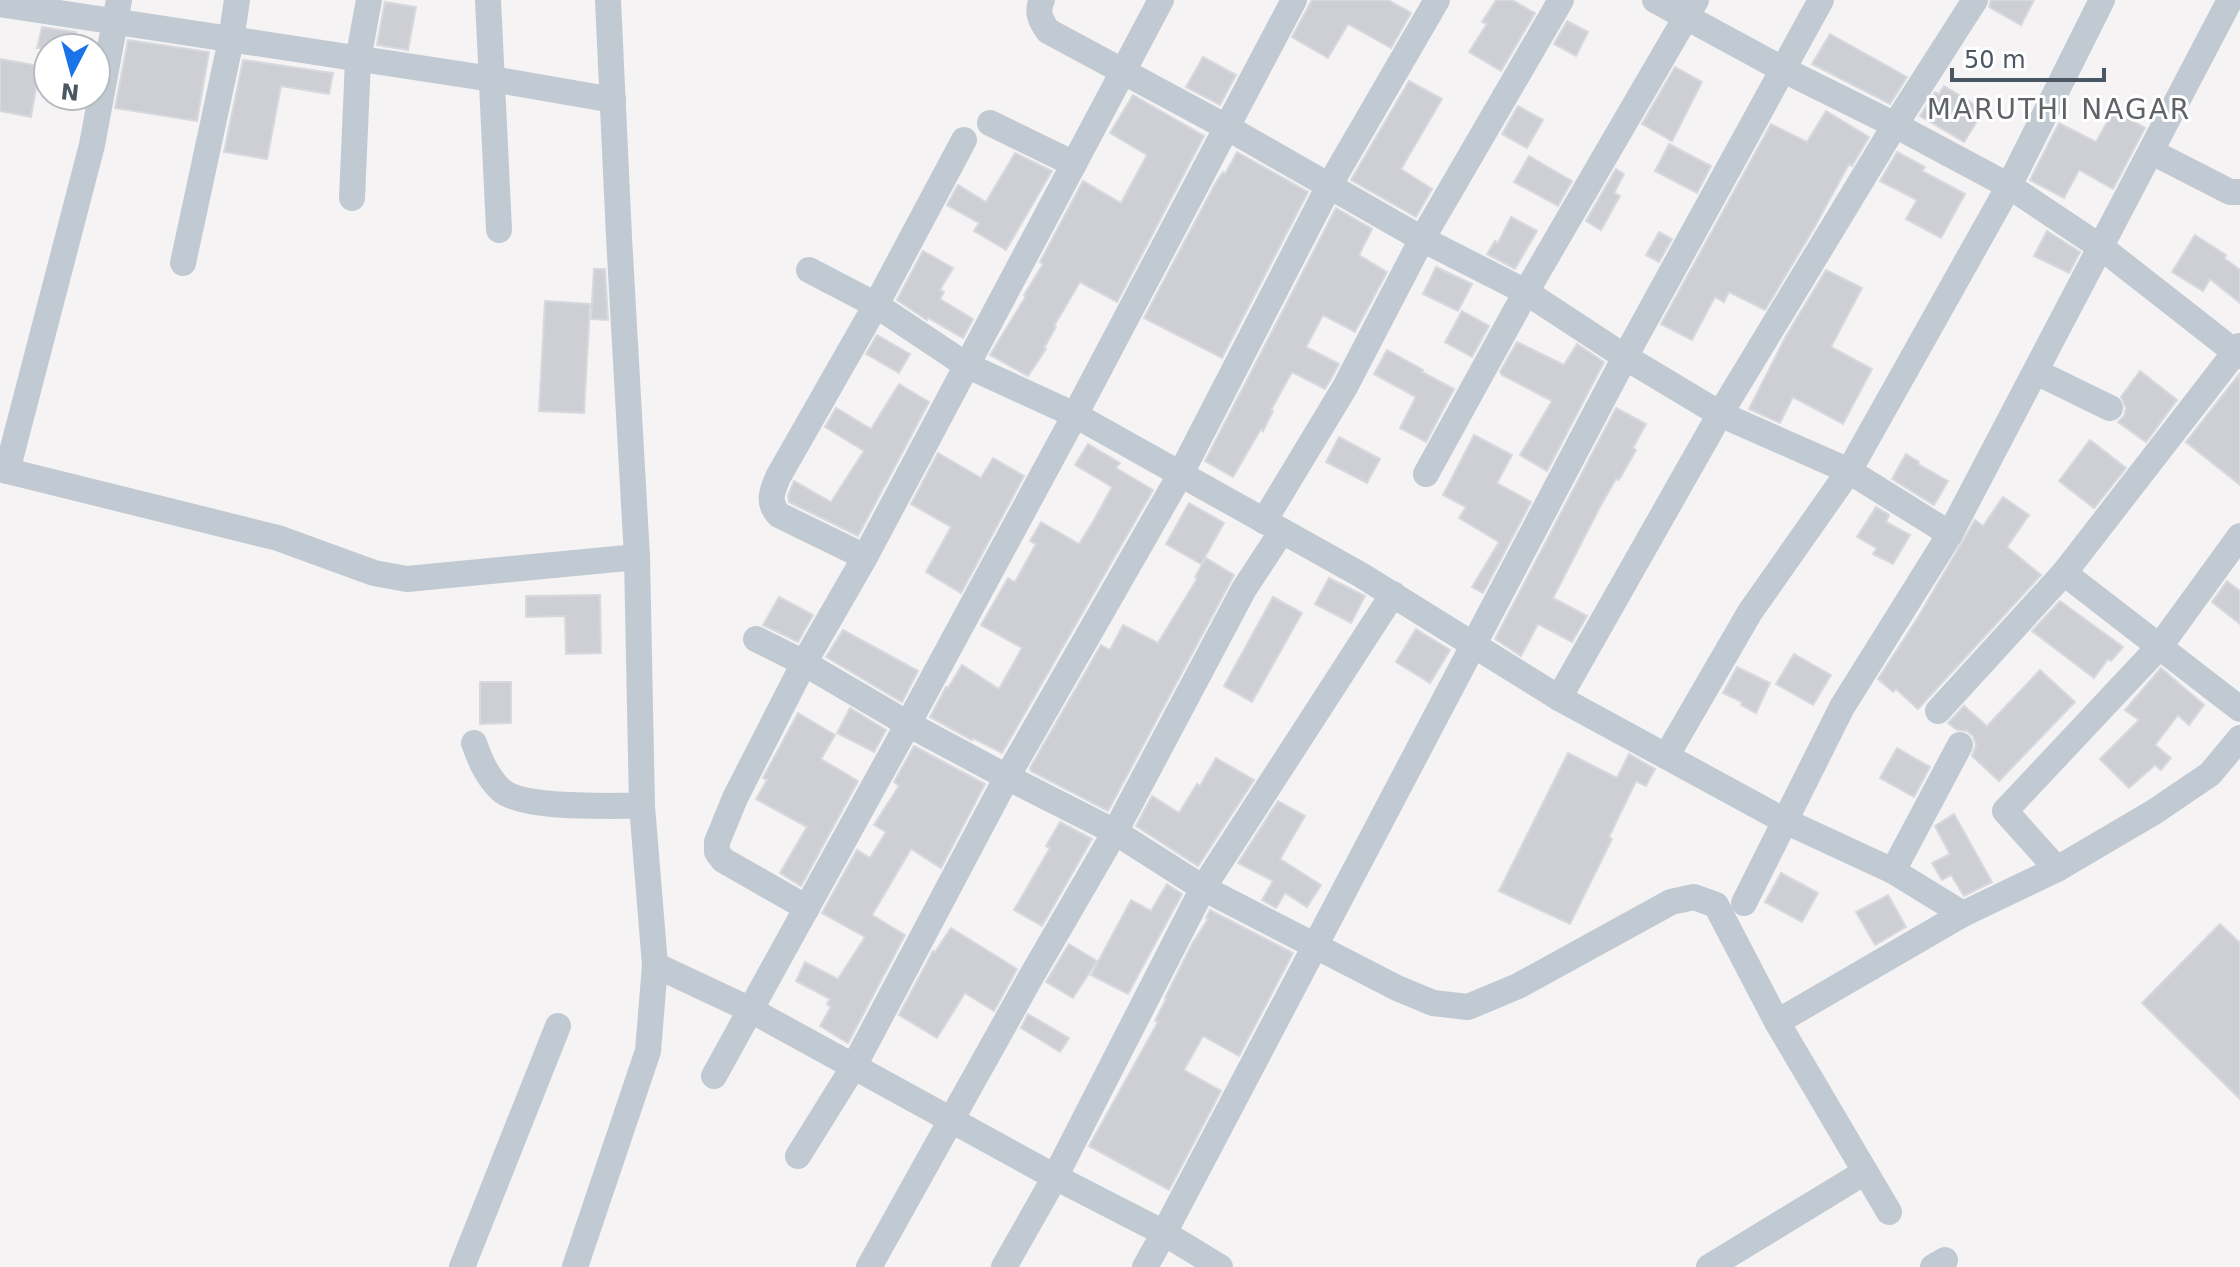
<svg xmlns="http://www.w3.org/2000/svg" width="2240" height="1267" font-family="'DejaVu Sans',sans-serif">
  <rect width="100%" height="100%" fill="#f5f3f3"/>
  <g fill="#cdcfd5" stroke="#d7d9de" stroke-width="2">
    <path d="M1312,0H1388L1411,13L1391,48L1348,24L1328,58L1292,37Z"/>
    <path d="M1496,0H1512L1535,13L1501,71L1469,52L1487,24L1482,22Z"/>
    <path d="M1991,0H2034L2021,25L1989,7Z"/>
    <path d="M385,2L416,7L408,50L377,45Z"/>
    <path d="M1567,21L1588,32L1576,56L1554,44Z"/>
    <path d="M42,27L76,32L72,48H37Z"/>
    <path d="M1830,34L1907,77L1890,104L1812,64Z"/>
    <path d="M128,40L209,52L197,121L115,108Z"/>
    <path d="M1203,57L1236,75L1220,105L1186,87Z"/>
    <path d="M0,59L40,66L31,117L0,111Z"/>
    <path d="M243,60L333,73L329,94L281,86L267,159L224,152Z"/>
    <path d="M1675,67L1702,82L1672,141L1642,124Z"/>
    <path d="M1409,81L1442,99L1401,169L1432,189L1416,217L1351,180Z"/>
    <path d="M1944,86L1984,110L1964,142L1920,116L1935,92L1939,94Z"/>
    <path d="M1133,95L1204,136L1117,302L1080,282L1054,326L1056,327L1044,348L1046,349L1028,376L990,355L1026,296L1024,295L1043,264L1040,262L1083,181L1121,203L1147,155L1110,133Z"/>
    <path d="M1518,106L1543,120L1527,148L1502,134Z"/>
    <path d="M2114,110L2145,128L2113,189L2079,170L2064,198L2030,180L2059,123L2096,142Z"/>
    <path d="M1826,111L1869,137L1852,166L1849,164L1814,228L1765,310L1729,292L1724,302L1715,297L1692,340L1661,324L1771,124L1807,142Z"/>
    <path d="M1669,144L1711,166L1697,193L1655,171Z"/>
    <path d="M1237,152L1308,192L1222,358L1144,318L1215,184L1223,172L1225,174Z"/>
    <path d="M1897,152L1925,167L1922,171L1965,194L1941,238L1906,219L1917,200L1880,181Z"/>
    <path d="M1015,153L1052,171L1006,250L974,231L979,223L947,205L958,185L986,202Z"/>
    <path d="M1529,156L1572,181L1558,206L1514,182Z"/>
    <path d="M1616,169L1624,174L1614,193L1620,196L1601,230L1586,221Z"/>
    <path d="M1336,208L1372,229L1359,255L1387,272L1355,332L1323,315L1306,347L1339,364L1331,379L1325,389L1292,372L1271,410L1273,411L1263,431L1261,429L1233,477L1205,461Z"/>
    <path d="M1511,217L1537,231L1515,269L1487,254L1495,241L1498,243Z"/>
    <path d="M2047,231L2080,252L2069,273L2034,256Z"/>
    <path d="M1659,232L1672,239L1659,262L1646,255Z"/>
    <path d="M2195,235L2226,255L2224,258L2240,270V303L2210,279L2203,291L2172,272Z"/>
    <path d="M923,251L953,268L940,290L944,292L940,299L973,319L963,338L928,318L927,320L897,300Z"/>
    <path d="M1436,267L1472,284L1458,311L1423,294Z"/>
    <path d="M594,269H605L608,320L591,319Z"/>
    <path d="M1826,270L1862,288L1831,347L1872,369L1843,424L1793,397L1780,423L1749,409L1786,336Z"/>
    <path d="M545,301L590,304L584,413L539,411Z"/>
    <path d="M1462,311L1489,326L1472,357L1445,342Z"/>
    <path d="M877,335L910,354L899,373L866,354Z"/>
    <path d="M1517,342L1564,365L1577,344L1604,362L1547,471L1520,455L1552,401L1502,375L1500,372Z"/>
    <path d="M1387,350L1423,370L1422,372L1454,389L1426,442L1400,428L1416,397L1374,374Z"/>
    <path d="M2140,371L2177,400L2146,442L2118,422L2124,416L2126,408L2121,397Z"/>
    <path d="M2240,373V485L2186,442Z"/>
    <path d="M899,384L929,402L858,536L789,502L788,496L794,481L831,502L864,451L825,427L836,408L871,429Z"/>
    <path d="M1616,408L1646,424L1633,448L1636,450L1619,480L1616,479L1601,505L1553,598L1587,616L1572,642L1538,624L1521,656L1495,639Z"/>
    <path d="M1474,435L1512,455L1497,483L1531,502L1483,593L1472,587L1499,542L1459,518L1466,507L1443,495Z"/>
    <path d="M1339,437L1380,459L1367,483L1326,462Z"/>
    <path d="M2090,440L2126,468L2094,508L2059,481Z"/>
    <path d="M1088,444L1120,463L1116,468L1153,490L1002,753L973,738L972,740L930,717L946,687L948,688L962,665L999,689L1022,648L981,625L1008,578L1015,582L1036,544L1030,541L1041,522L1079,544L1094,520L1112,487L1075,465Z"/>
    <path d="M938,453L981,478L993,458L1024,476L961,593L926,572L951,527L911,504Z"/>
    <path d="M1906,454L1919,462L1918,464L1948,481L1934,505L1892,479Z"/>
    <path d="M2003,497L2029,515L2007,547L2041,575L1918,709L1896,689L1893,692L1878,679L1917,619L1975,520L1983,526Z"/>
    <path d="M1189,503L1224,523L1201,564L1166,544Z"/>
    <path d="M1876,507L1889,515L1886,522L1910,535L1893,564L1873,554L1877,548L1857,537Z"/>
    <path d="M1206,558L1234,575L1108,811L1031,771L1030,768L1101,645L1110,650L1123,625L1158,643L1197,579L1195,577Z"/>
    <path d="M1329,578L1365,596L1351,623L1315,604Z"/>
    <path d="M2227,581L2240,591V624L2212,602Z"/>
    <path d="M600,595L601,653L566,654L565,616L526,617V596Z"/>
    <path d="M779,597L813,615L798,642L763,625Z"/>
    <path d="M1273,597L1302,613L1252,702L1224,686Z"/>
    <path d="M2060,601L2123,647L2111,661L2108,659L2094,678L2032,631Z"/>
    <path d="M1416,629L1450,650L1430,683L1396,662Z"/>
    <path d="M843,630L918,671L902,702L826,657Z"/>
    <path d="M1794,654L1831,675L1813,705L1776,684Z"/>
    <path d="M1737,667L1770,683L1756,713L1741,705L1742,702L1723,693Z"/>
    <path d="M2161,668L2204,705L2189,725L2178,715L2155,745L2171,758L2161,770L2155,765L2129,788L2100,759L2139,720L2125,710Z"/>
    <path d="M2040,670L2075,702L1999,781L1972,756L1976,745L1973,736L1967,731L1957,730L1948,723L1964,706L1987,726Z"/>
    <path d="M480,682H511V723L480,724Z"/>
    <path d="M850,708L886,730L874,752L837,733Z"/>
    <path d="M798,713L835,735L821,759L858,781L801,886L780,873L807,827L756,799L767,780L763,778Z"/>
    <path d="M914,746L985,784L941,868L911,849L872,915L905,935L848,1043L820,1026L831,1007L827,1004L830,999L796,981L805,962L838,979L865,937L822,913L857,850L870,858L886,832L874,825L899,786L894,782Z"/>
    <path d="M1897,748L1930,767L1914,797L1880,778Z"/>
    <path d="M1568,753L1617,778L1629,754L1655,769L1646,786L1636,781L1609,837L1612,839L1570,924L1499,891Z"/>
    <path d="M1216,758L1254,780L1198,866L1136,826L1152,796L1179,813L1197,784L1200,786Z"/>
    <path d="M1278,801L1305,816L1280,859L1321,885L1307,907L1285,893L1276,908L1262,900L1273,881L1238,863Z"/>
    <path d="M1954,814L1992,882L1964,896L1951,875L1942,880L1932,863L1950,854L1935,826Z"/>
    <path d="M1060,822L1092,839L1042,926L1014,910L1050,848L1046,846Z"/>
    <path d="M1781,873L1818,893L1802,922L1765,902Z"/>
    <path d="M1167,884L1182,894L1128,994L1091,975L1131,900L1151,911Z"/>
    <path d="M1888,895L1906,927L1875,945L1856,912Z"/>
    <path d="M1210,910L1293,953L1239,1056L1203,1036L1184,1070L1221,1091L1169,1190L1089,1146L1158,1022L1155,1021L1166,999L1165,998L1192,944L1208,919L1206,918Z"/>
    <path d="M2220,924L2240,943V1099L2142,1003Z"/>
    <path d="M951,928L1017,969L994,1011L965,993L937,1038L899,1015L933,951L935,952Z"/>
    <path d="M1069,944L1097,961L1073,998L1046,982Z"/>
    <path d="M1028,1014L1069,1038L1060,1052L1021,1028Z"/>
  </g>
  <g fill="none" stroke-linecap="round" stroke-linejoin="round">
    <g stroke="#c1cad2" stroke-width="26">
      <path d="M488,0L499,230"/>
      <path d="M1042,0C1036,12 1041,21 1048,31L1228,128L1422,239L1526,292L1625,357L1720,414L1849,471L1950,534"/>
      <path d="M1655,0L1782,69L1895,125L2009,186L2102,248L2240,356"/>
      <path d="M0,4L492,79L613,100"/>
      <path d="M990,123L1074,164"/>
      <path d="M2152,152L2230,192H2240"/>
      <path d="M352,198L358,60L369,0"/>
      <path d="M183,263L231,40L237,0"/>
      <path d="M809,270L876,305L966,365L1075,415L1361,575L1559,698L1785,821L1893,871L1963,914"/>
      <path d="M2036,372L2110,408"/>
      <path d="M0,469L278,538L374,573L407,579L637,557"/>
      <path d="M7,471L92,145L119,0"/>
      <path d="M1426,474L1526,292L1696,0"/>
      <path d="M1264,521L1345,387L1422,239L1561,0"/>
      <path d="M865,557L779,515C767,503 772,491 778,477L876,305L964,140"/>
      <path d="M2064,573L2240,709"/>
      <path d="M756,639L804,663L908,724L1007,777L1115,832L1203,888L1397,988L1433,1003L1468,1007L1518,986L1671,902L1694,897L1716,905L1777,1022L1889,1212"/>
      <path d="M1559,698L1720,414L1895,125L1975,0"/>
      <path d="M1938,711L2064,573L2240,346"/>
      <path d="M474,743C480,760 487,777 501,790C523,810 611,805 642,806"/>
      <path d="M1667,755L1750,612L1849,471L2009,186L2102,0"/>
      <path d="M2057,869L2005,811L2160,646L2240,536"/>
      <path d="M1893,871L1960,745"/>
      <path d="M1744,903L1842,707L1950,534L2230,0"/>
      <path d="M807,908L723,860L717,852V842L735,798L804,663L865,557L1161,0"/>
      <path d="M655,965L749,1009L1055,1177L1203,888L1393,594"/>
      <path d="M1777,1022L1963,914L2057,869L2154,812L2210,774L2240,738"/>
      <path d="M714,1076L908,724L1075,415L1294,0"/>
      <path d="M798,1156L854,1066L1007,777L1180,475L1329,186L1437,0"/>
      <path d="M462,1267L558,1026"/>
      <path d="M575,1267L648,1051L655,965L642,806L637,557L619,237L608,0"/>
      <path d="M869,1267L1032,975L1115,832L1244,589L1282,531"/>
      <path d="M1004,1267L1055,1177L1164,1233L1625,357L1821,0"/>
      <path d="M1145,1267L1164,1233L1220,1267"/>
      <path d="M1709,1267L1865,1172"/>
      <path d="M1933,1267L1945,1260"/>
    </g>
  </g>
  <g text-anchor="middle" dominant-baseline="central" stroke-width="6" stroke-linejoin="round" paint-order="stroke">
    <g font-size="28" letter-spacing="2" fill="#5f6368" stroke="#fff">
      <text x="2059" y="109">MARUTHI NAGAR</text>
    </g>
  </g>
  <g transform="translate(72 72) rotate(186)"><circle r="38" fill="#ffffff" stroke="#b7bbc0" stroke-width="2"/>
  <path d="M0-6L14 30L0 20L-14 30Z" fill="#1a73e8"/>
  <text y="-12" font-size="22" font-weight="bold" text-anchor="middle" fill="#4a5661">N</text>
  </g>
  <path d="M1952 68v12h152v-12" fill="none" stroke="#4a5661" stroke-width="4"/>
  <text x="1964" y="68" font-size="24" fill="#4a5661" stroke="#ffffff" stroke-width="6" paint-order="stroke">50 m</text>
</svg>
